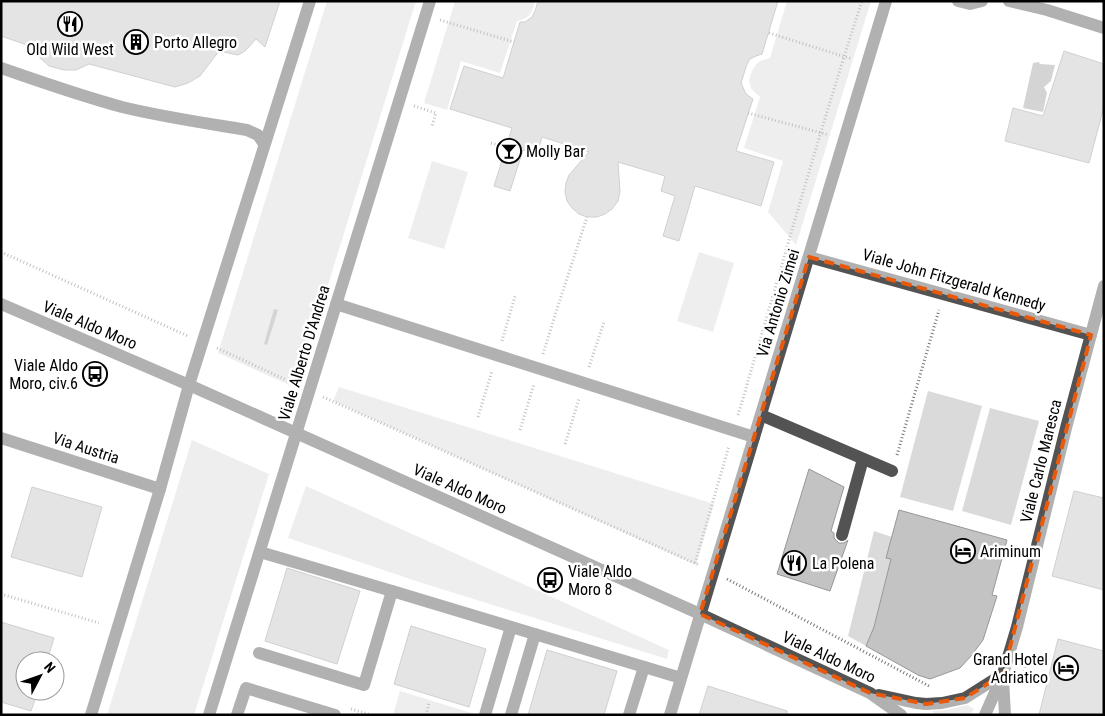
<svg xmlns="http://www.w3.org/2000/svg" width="1105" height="716" font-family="'Roboto Condensed',sans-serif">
  <rect width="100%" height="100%" fill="#fff"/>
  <g fill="#dadada">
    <path d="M327,1H416L296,388L218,353Z"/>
    <path d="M455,1H535C532,14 530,18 517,21L500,73L461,61L447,110L424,103Z"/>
    <path d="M787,1H871L796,245L768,212L783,161L744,148L760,97C756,93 751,90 750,85C749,81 749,80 750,77C754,64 757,61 770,58Z"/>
    <path d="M432,161L468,172L444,249L408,238Z"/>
    <path d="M699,252L734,263L713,332L677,321Z"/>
    <path d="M339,387L714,504L696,565L333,401Z"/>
    <path d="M928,391L982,406L953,511L900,497Z"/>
    <path d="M990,408L1039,421L1011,525L962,511Z"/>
    <path d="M192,440L269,474L194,715H107Z"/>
    <path d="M306,486L669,650L667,659L425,584L288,538Z"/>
    <path d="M874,531L892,537L886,557L891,559L874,627L883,634L897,639L886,657L848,636Z"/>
    <path d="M400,691L475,714L474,715H393Z"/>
    <path d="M967,705L974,709L970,715H937L931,711L946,710Z"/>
  </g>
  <g fill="#a1a1a1">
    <path d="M1039,62L1040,64L1055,65L1051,81L1044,87L1047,93L1043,112L1023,108L1033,63Z"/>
    <path d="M274,309L278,310L267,345L264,344Z"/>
  </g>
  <g fill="#c3c3c3" stroke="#979797">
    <path d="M1,1H280L265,47L256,39L245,51L238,55L219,51L200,76L188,83L175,87L89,64L76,70H64L49,66L37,55L30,46L1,36Z"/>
    <path d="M538,1H778L762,54L756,56L750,59L747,64L741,83L746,94L753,99L736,151L774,162L761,206L695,186L679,241L663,236L675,196L661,191L665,176L618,162L620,192L618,201L612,209L605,214L597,217H587L579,214L572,208L567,201L565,192L566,183L569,175L589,152L542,137L537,154L523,150L510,191L494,186L512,128L450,109L464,66L503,78L520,22H525L532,17L535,11Z"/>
    <path d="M1064,51L1104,64V106L1089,163L1005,141L1013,108L1043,116Z"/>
    <path d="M809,469L844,487L831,531L834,533V538L839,543H844L848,540L830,591L777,574Z"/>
    <path d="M32,487L102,507L82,577L11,557Z"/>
    <path d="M1074,491L1104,498V590L1052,576Z"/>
    <path d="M899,510L1007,540L992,595L997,596L983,640L971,656L960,668L930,679L918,675L866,646L874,627L891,559L886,558Z"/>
    <path d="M287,568L360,591L337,664L265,641Z"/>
    <path d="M1,622L54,638L47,661H25V691H38L31,711L1,702Z"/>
    <path d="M411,626L486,649L469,707L394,684Z"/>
    <path d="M1058,639L1104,651V715H1039Z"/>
    <path d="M547,650L617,671L604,715H528Z"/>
    <path d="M708,686L787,711V715H699Z"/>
  </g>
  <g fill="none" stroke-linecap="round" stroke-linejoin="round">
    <g stroke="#757575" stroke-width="3" stroke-dasharray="1 2.5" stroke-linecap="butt">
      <path d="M440,20L514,42"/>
      <path d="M769,33L852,59"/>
      <path d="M414,106L436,113L432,126"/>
      <path d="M748,113L829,135"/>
      <path d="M491,143L506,147"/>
      <path d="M1,252L188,336"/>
      <path d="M502,341L515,296"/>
      <path d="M217,348L295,384"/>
      <path d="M543,354L557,309L587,217"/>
      <path d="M589,367L604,322"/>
      <path d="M323,397L699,565"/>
      <path d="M738,415C779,277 817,138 862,1"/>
      <path d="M478,417L492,371"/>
      <path d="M520,430L534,384"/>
      <path d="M565,444L579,399"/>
      <path d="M897,455L939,310"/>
      <path d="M695,563L729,446"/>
      <path d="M727,579L929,686"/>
      <path d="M1,594L99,623"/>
      <path d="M1022,685L1025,667"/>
      <path d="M351,709L371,715"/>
      <path d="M426,715L429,703"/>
    </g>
    <g stroke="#535353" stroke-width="12">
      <path d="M958,1L970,4L982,1"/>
      <path d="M1009,1L1047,10L1104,28"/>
      <path d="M1,68C41,82 81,96 122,107C163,117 205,123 247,130L258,135L264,144"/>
      <path d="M809,257L1091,335"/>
      <path d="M1,304L189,385L700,614L870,693L901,715"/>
      <path d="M336,304L754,437"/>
      <path d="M761,415L892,471"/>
      <path d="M1,438L160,489"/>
      <path d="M842,535L863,459"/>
      <path d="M392,591L681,678"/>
      <path d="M259,653L364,685L392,591L260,552"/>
      <path d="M1003,679L1005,715"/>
      <path d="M879,695L916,703L926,704L942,703L965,698L1003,674"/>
      <path d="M91,715L160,489L189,385L310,1"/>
      <path d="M209,715L430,1"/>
      <path d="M237,715L246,688L335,715"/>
      <path d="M485,715L511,627"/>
      <path d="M511,715L535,634"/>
      <path d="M629,715L644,667"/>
      <path d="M670,715L886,1"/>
      <path d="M985,715L1003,674L1017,627L1066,428L1104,286"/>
    </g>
  </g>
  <path d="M0 0H1105V716H0ZM809,257L1091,335L1003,674L965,698L926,704L870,693L700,614Z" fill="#fff" fill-opacity=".55" fill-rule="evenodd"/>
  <path fill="none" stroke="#e8590c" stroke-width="4" stroke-dasharray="10 6" stroke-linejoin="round" d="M809,257L1091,335L1003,674L965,698L926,704L870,693L700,614Z"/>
  <defs>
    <symbol id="restaurant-ring" viewBox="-11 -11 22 22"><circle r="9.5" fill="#fff" stroke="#000" stroke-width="1.5"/><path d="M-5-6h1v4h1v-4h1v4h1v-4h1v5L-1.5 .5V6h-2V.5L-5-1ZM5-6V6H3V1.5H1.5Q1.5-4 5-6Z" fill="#000"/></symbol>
    <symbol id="building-ring" viewBox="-11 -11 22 22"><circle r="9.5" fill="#fff" stroke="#000" stroke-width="1.5"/><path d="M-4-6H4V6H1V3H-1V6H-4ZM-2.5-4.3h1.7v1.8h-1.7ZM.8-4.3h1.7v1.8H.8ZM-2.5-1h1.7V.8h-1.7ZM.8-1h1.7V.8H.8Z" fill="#000"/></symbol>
    <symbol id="bar-ring" viewBox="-11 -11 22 22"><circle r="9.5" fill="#fff" stroke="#000" stroke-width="1.5"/><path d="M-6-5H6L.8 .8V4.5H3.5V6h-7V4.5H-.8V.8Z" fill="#000"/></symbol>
    <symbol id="bus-ring" viewBox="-11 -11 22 22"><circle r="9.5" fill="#fff" stroke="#000" stroke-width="1.5"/><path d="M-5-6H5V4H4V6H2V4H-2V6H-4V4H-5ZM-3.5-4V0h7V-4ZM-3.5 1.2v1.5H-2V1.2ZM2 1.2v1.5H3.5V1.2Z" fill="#000"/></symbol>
    <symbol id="hotel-ring" viewBox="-11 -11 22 22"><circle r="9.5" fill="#fff" stroke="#000" stroke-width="1.5"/><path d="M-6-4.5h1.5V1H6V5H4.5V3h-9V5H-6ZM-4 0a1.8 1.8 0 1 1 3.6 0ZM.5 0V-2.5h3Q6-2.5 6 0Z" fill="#000"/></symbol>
  </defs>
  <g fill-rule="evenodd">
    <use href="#restaurant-ring" x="56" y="10" width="28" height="28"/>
    <use href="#building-ring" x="122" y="28" width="28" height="28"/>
    <use href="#bar-ring" x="495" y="137" width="28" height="28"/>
    <use href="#bus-ring" x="81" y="360" width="28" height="28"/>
    <use href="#hotel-ring" x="949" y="537" width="28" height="28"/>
    <use href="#restaurant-ring" x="780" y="549" width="28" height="28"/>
    <use href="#bus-ring" x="536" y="566" width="28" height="28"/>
    <use href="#hotel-ring" x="1052" y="654" width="28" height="28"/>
  </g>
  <g text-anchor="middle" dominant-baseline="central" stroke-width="5" stroke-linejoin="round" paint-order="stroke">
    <g font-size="16" fill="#000" stroke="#fff" text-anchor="start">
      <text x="154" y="42">Porto Allegro</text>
      <text x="70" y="49" text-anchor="middle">Old Wild West</text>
      <text x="526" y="151">Molly Bar</text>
      <text x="78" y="365" text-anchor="end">Viale Aldo<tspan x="78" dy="18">Moro, civ.6</tspan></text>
      <text x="980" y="551">Ariminum</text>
      <text x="812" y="563">La Polena</text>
      <text x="568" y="571">Viale Aldo<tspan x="568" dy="18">Moro 8</tspan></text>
      <text x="1048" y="659" text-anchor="end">Grand Hotel<tspan x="1048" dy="18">Adriatico</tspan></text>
    </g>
    <g font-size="16" fill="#000" stroke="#fff">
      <text transform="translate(954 280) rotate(16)">Viale John Fitzgerald Kennedy</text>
      <text transform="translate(778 303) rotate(-73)">Via Antonio Zimei</text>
      <text transform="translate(90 325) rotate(23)">Viale Aldo Moro</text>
      <text transform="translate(304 353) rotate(-73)">Viale Alberto D'Andrea</text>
      <text transform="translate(86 448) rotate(18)">Via Austria</text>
      <text transform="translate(1041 461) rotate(-76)">Viale Carlo Maresca</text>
      <text transform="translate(460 489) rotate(24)">Viale Aldo Moro</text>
      <text transform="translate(829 657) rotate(25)">Viale Aldo Moro</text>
    </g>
  </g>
  <rect width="1105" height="716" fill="none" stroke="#000000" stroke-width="5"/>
  <g transform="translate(40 676) rotate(49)"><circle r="24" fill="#ffffff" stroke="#999999"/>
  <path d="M0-4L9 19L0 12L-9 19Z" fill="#000000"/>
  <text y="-8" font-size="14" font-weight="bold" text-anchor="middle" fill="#000000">N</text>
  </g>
</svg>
